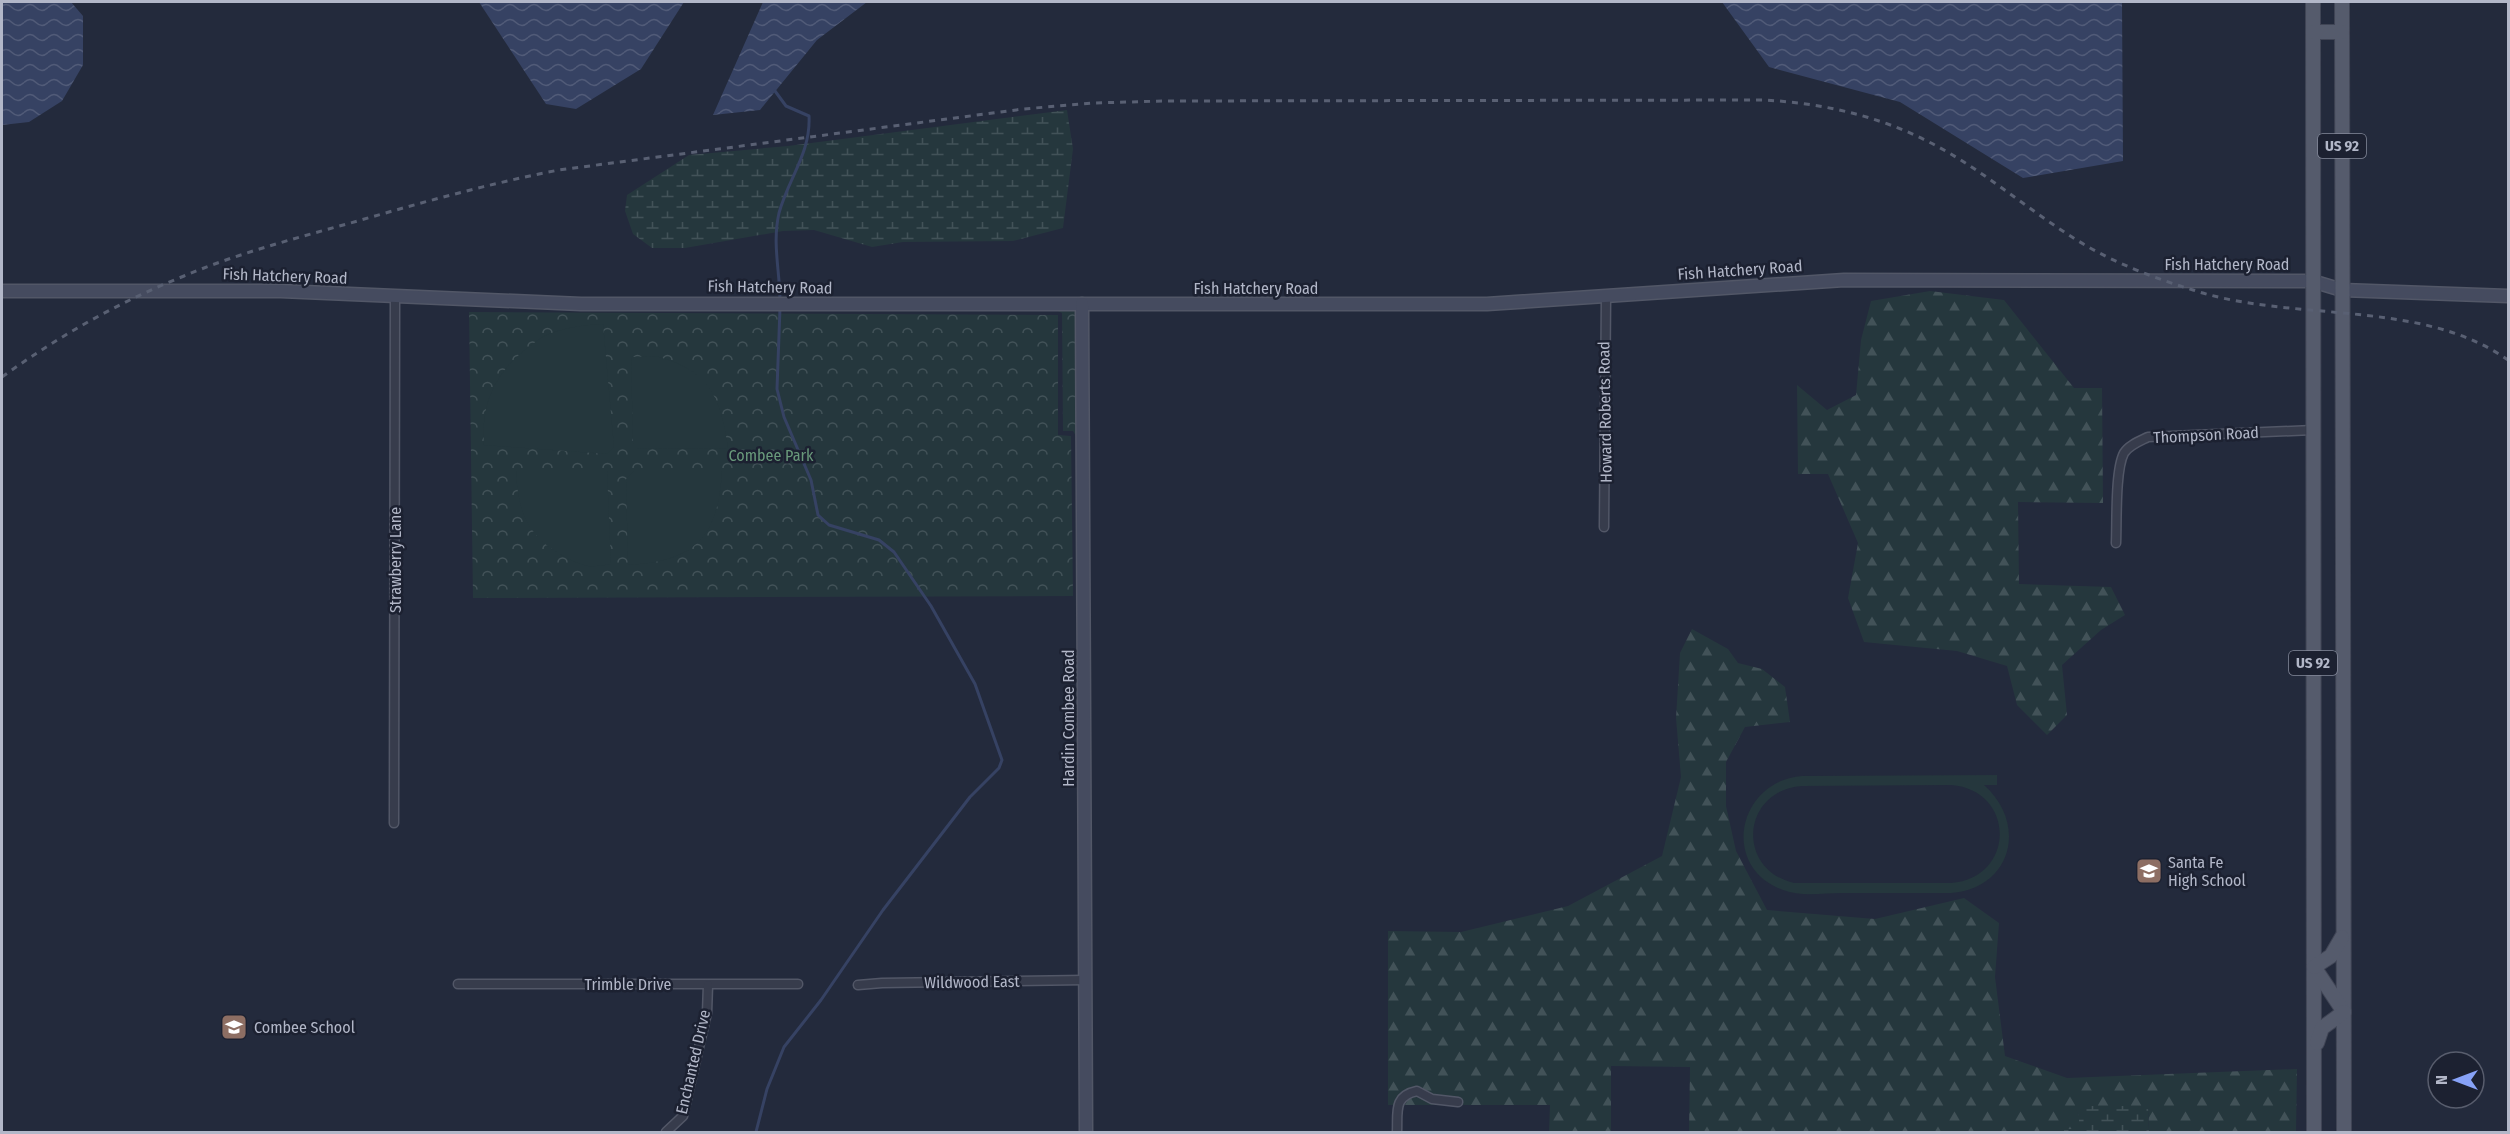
<svg xmlns="http://www.w3.org/2000/svg" width="2510" height="1134" font-family="'Fira Sans Condensed',sans-serif">
  <defs>
    <pattern id="forest-firs" width="22" height="20" patternUnits="userSpaceOnUse" patternTransform="scale(1.5)"><rect width="22" height="20" fill="#25373d"/><path d="M5 1l3.5 6h-7zM16 11l3.5 6h-7z" fill="#425258"/></pattern>
    <pattern id="wetland-marsh" width="20" height="14" patternUnits="userSpaceOnUse" patternTransform="scale(1.5)"><rect width="20" height="14" fill="#25373d"/><path d="M1 5h8M5 5V1M11 12h8M15 12V8" fill="none" stroke="#425258"/></pattern>
    <pattern id="park-crowns" width="20" height="18" patternUnits="userSpaceOnUse" patternTransform="scale(1.5)"><rect width="20" height="18" fill="#25373d"/><path d="M2 6a3 3 0 1 1 6 0M12 15a3 3 0 1 1 6 0" fill="none" stroke="#425258"/></pattern>
    <pattern id="water-waves" width="16" height="10" patternUnits="userSpaceOnUse" patternTransform="scale(1.5)"><rect width="16" height="10" fill="#364263"/><path d="M0 5q4-4 8 0t8 0" fill="none" stroke="#515b78"/></pattern>
  </defs>
  <rect width="100%" height="100%" fill="#232a3c"/>
  <g fill="url(#forest-firs)">
    <path d="M1930,291L2004,300L2074,388H2102L2103,503L2018,502L2019,584L2111,587L2125,615L2101,630L2062,665L2067,715L2047,735L2017,705L2007,666L1957,651L1864,642L1848,598L1858,543L1828,474H1798L1797,385L1827,410L1856,395L1861,340L1871,301Z"/>
    <path d="M1692,629L1728,649L1738,663L1762,669L1785,687L1790,722L1745,727L1726,762V806L1736,851L1767,910L1875,919L1964,898L1999,923L1995,977L2005,1056L2067,1078L2297,1069L2296,1132H2149L2148,1106H2075L2079,1116V1129H2065L2064,1132H1689L1690,1067L1611,1066V1132H1549L1550,1105H1388V931L1461,932L1568,906L1662,856L1681,777L1676,718L1680,653Z"/>
  </g>
  <g fill="url(#wetland-marsh)">
    <path d="M1067,110L1073,149L1063,228L1013,241L903,242L872,247L814,230L783,231L685,248H652L633,234L625,211L627,195L689,155L788,146Z"/>
    <path d="M2074,1106H2148L2149,1132H2064V1129H2079V1116Z"/>
  </g>
  <g fill="url(#park-crowns)">
    <path d="M1076,309L1078,589L1076,436L1073,431H1063L1062,313L1058,311L826,310Z"/>
    <path d="M469,312L1058,315V435L1071,436L1073,596L473,598Z"/>
  </g>
  <g fill="#25373d" fill-rule="evenodd">
    <path d="M603,324L614,447L607,454L484,445C481,403 495,372 530,346C536,342 542,336 549,334C567,327 585,325 603,324Z"/>
    <path d="M655,356C709,370 720,395 728,448L638,449L633,443L631,357Z"/>
    <path d="M516,471H607L611,564C604,565 595,567 588,566C578,564 566,558 558,553C525,533 518,508 516,471Z"/>
    <path d="M634,471H722C718,538 695,561 628,565L626,479Z"/>
    <path d="M1997,775V785H1984C2028,824 2012,888 1951,893C1915,893 1878,893 1842,893C1823,893 1801,897 1783,890C1720,868 1737,781 1802,776ZM1951,785C2016,790 2016,878 1951,883H1794C1735,869 1742,790 1802,786Z"/>
  </g>
  <g fill="url(#water-waves)">
    <path d="M2,2H71L83,16V65L62,101L29,122L2,125Z"/>
    <path d="M479,2H684L641,69L576,109L546,104Z"/>
    <path d="M763,2H867L817,40L760,110L713,115Z"/>
    <path d="M1722,2H2122L2123,161L2023,178L1900,102L1769,67Z"/>
  </g>
  <g fill="none" stroke-linecap="round" stroke-linejoin="round">
    <g stroke="#364263" stroke-width="3">
      <path d="M775,91L786,106L809,116C811,153 788,179 779,213C772,244 780,271 780,301"/>
      <path d="M756,1132L767,1089L784,1047L821,1000L883,910L970,797L999,768L1002,760L975,684L931,606L894,552L879,540L829,525L818,515L811,480L784,417L777,389L780,308"/>
    </g>
    <defs>
      <g id="street">
        <path d="M1604,527L1606,297"/>
        <path d="M2116,543C2117,522 2115,470 2124,453C2129,445 2140,441 2148,437L2313,430"/>
        <path d="M394,823L395,296"/>
        <path d="M458,984H798"/>
        <path d="M858,985L882,983L1085,980"/>
        <path d="M666,1132L683,1116L707,1013L708,985"/>
        <path d="M1397,1132C1398,1112 1393,1096 1417,1091L1432,1099L1458,1102"/>
      </g>
      <g id="secondary">
        <path d="M2,291H281L581,304H1487L1844,280L2312,281L2342,290L2508,296"/>
        <path d="M1082,304L1086,1132"/>
      </g>
      <g id="primary">
        <path d="M2313,2L2314,1132"/>
        <path d="M2342,2L2344,1132"/>
        <path d="M2313,32H2342"/>
        <path d="M2314,967L2344,1012"/>
        <path d="M2314,967L2331,956L2342,937"/>
        <path d="M2317,1043L2322,1028L2344,1012"/>
      </g>
    </defs>
    <use href="#street" stroke="#525767" stroke-width="11"/>
    <use href="#secondary" stroke="#525767" stroke-width="15"/>
    <use href="#primary" stroke="#404555" stroke-width="16"/>
    <use href="#street" stroke="#373c4c" stroke-width="8"/>
    <use href="#secondary" stroke="#454b5f" stroke-width="12"/>
    <use href="#primary" stroke="#555b6c" stroke-width="14"/>
    <path stroke="#596073" stroke-width="3" stroke-dasharray="6 6" stroke-linecap="butt" d="M2,377C59,336 119,302 184,276C241,252 301,237 361,220C427,201 492,183 559,170L1023,109L1094,103L1163,101L1764,100C1820,103 1875,115 1925,140C1978,166 2023,206 2072,237C2109,261 2151,277 2193,290C2293,323 2420,298 2508,360"/>
  </g>
  <defs>
    <symbol id="school-square" viewBox="-11 -11 22 22"><rect x="-9" y="-9" width="18" height="18" rx="4" fill="#8d6e63" stroke="#1c2131"/><path d="M0-5L7-2L0 1L-7-2ZM-4 1L0 2.5L4 1V4Q0 6-4 4Z" fill="#fff"/></symbol>
  </defs>
  <g fill-rule="evenodd">
    <use href="#school-square" x="2134" y="856" width="30" height="30"/>
    <use href="#school-square" x="219" y="1012" width="30" height="30"/>
  </g>
  <g text-anchor="middle" dominant-baseline="central" stroke-width="5" stroke-linejoin="round" paint-order="stroke">
    <g fill="#1c2131" stroke="#858a9b" stroke-width="1.5">
      <rect x="2318" y="134" width="48" height="24" rx="4.5"/>
      <rect x="2289" y="651" width="48" height="24" rx="4.5"/>
    </g>
    <g font-size="15" font-weight="bold" fill="#b2b7c8">
      <text x="2342" y="146">US 92</text>
      <text x="2313" y="663">US 92</text>
    </g>
    <g font-size="16" fill="#b2b7c8" stroke="#1c2131">
      <text x="2227" y="264">Fish Hatchery Road</text>
      <text transform="translate(1740 270) rotate(-4)">Fish Hatchery Road</text>
      <text transform="translate(285 276) rotate(2)">Fish Hatchery Road</text>
      <text transform="translate(770 287) rotate(1)">Fish Hatchery Road</text>
      <text x="1256" y="288">Fish Hatchery Road</text>
      <text transform="translate(1605 412) rotate(-91)">Howard Roberts Road</text>
      <text transform="translate(2206 435) rotate(-3)">Thompson Road</text>
      <text transform="translate(395 560) rotate(-90)">Strawberry Lane</text>
      <text transform="translate(1068 718) rotate(-90)">Hardin Combee Road</text>
      <text transform="translate(972 982) rotate(-1)">Wildwood East</text>
      <text x="628" y="984">Trimble Drive</text>
      <text transform="translate(693 1062) rotate(-77)">Enchanted Drive</text>
    </g>
    <g font-size="16" fill="#69997b" stroke="#1c2131">
      <text x="771" y="455">Combee Park</text>
    </g>
    <g font-size="16" fill="#b2b7c8" stroke="#1c2131" text-anchor="start">
      <text x="2168" y="862">Santa Fe<tspan x="2168" dy="18">High School</tspan></text>
      <text x="254" y="1027">Combee School</text>
    </g>
  </g>
  <rect width="2510" height="1134" fill="none" stroke="#b2b7c8" stroke-width="6"/>
  <g transform="translate(2456 1080) rotate(270)"><circle r="28" fill="#1c2131" stroke="#585d6d" stroke-width="1.5"/>
  <path d="M0-4.5L10 22L0 15L-10 22Z" fill="#87a2f8"/>
  <text y="-9" font-size="16" font-weight="bold" text-anchor="middle" fill="#b2b7c8">N</text>
  </g>
</svg>
